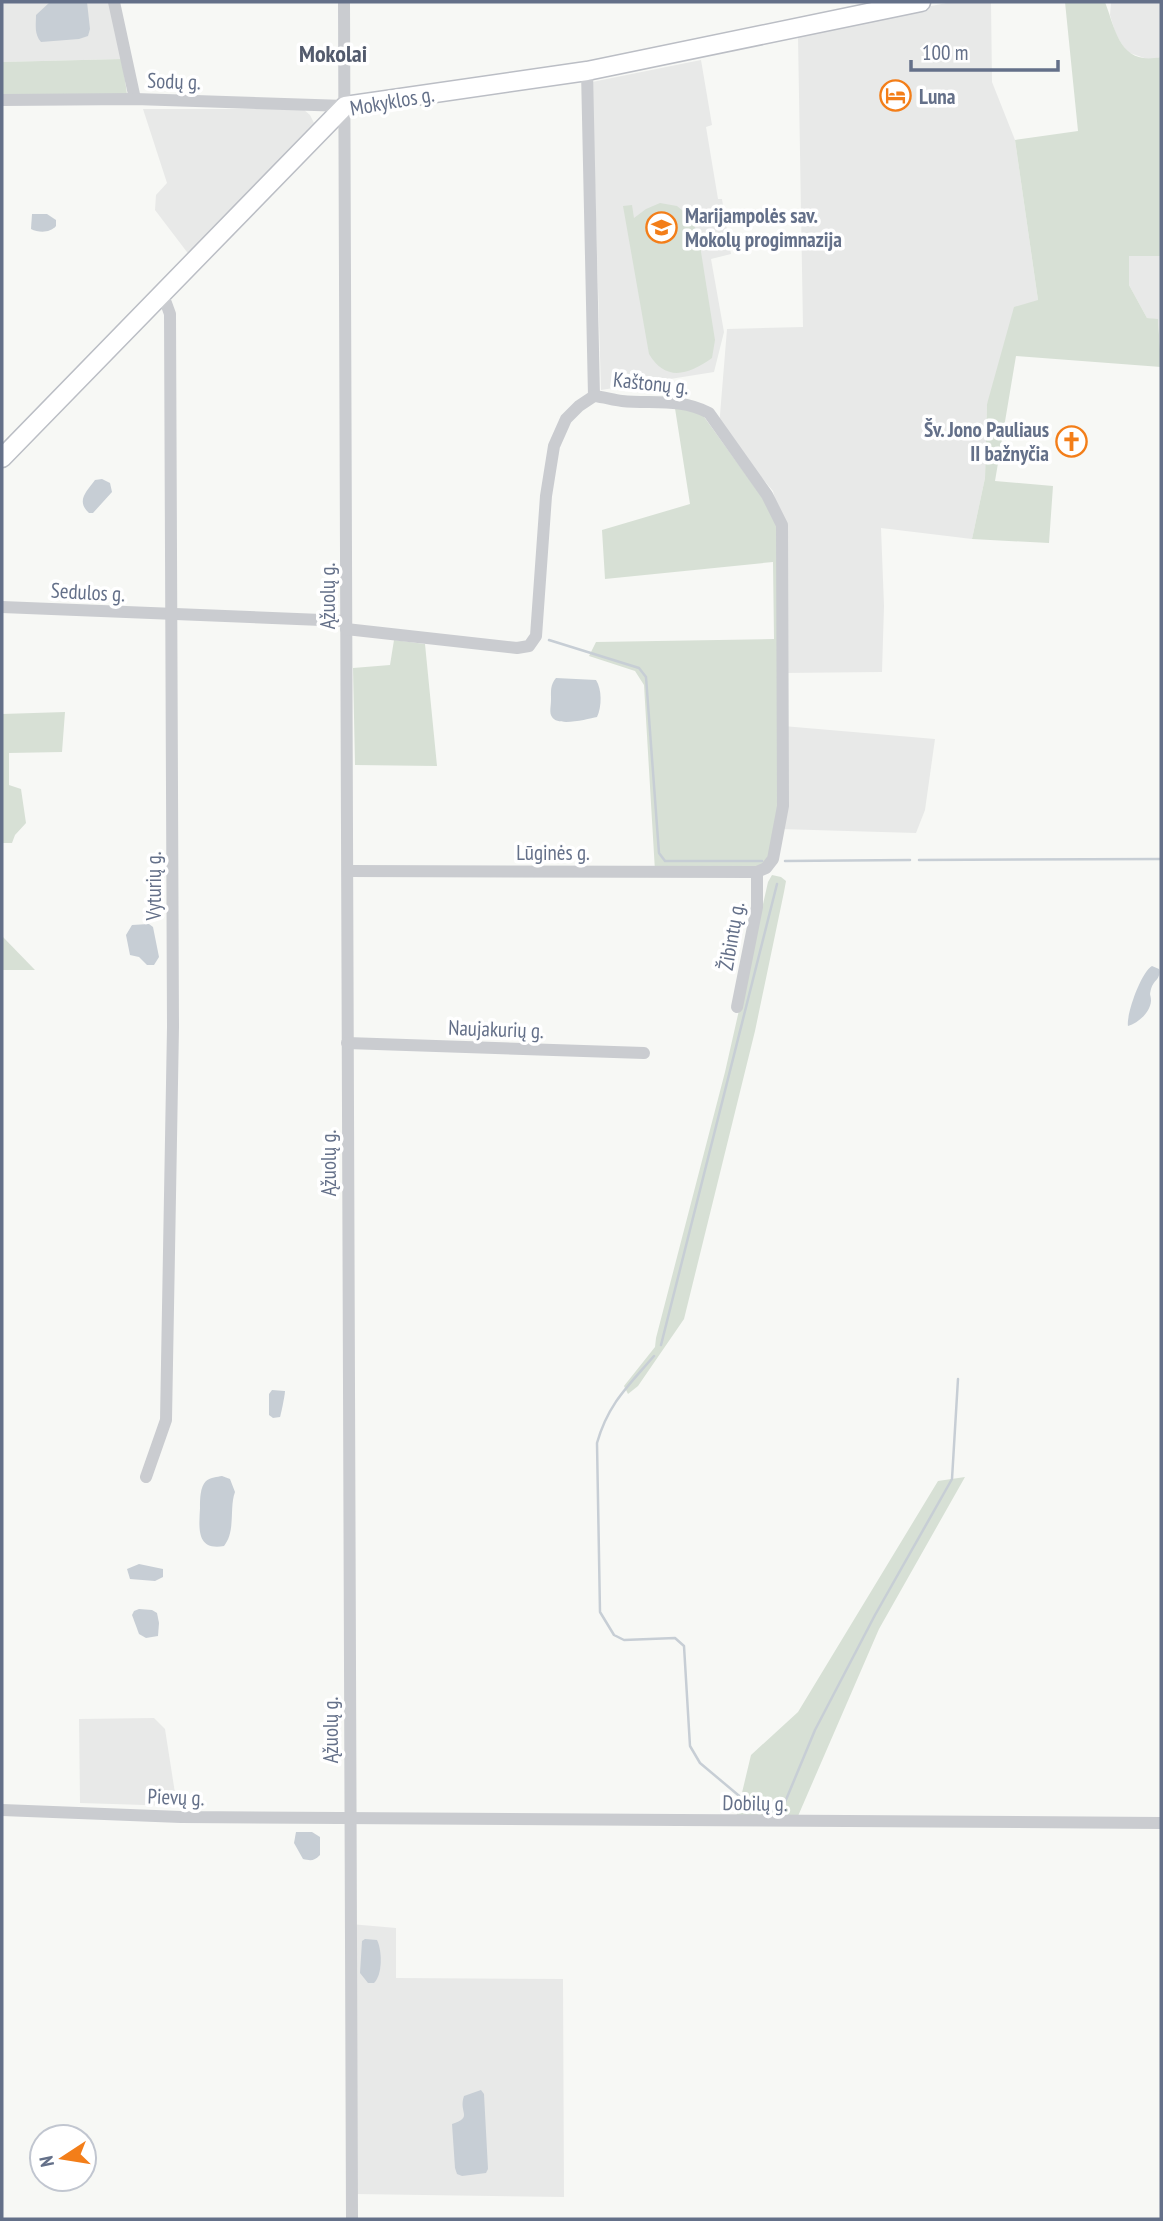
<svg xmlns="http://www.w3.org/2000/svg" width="1163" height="2221" font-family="'PT Sans Narrow',sans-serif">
  <rect width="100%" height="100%" fill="#f7f8f5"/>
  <g fill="#e8e9e8">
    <path d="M2,2H109L122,59L2,62Z"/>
    <path d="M952,2H991L992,82L1015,140L1038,300L987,404L985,478L972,539L881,528L884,606L882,672L783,673L782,525L773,491L719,427L727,329L803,327L798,37L806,30Z"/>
    <path d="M1111,2H1161V57L1150,60L1127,52L1116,35L1110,15Z"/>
    <path d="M701,60L712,125L706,127L718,199H722L731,254L711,259L724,332L714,372L601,390L592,82Z"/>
    <path d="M143,109H303L310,115L314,123L190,256L155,210L156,195L167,183Z"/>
    <path d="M1129,256H1161V355L1158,320L1147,318L1129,285Z"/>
    <path d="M783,726L935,739L925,810L916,833L779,829Z"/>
    <path d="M154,1718L165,1729L177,1806L80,1803L79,1719Z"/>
    <path d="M350,1924L396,1928V1978L563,1979L564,2197L355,2194Z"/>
  </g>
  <g fill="#d7e0d5">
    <path d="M1065,2H1105C1116,31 1120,66 1161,57V256H1129V285L1147,318L1158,319L1161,367L1016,356L995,481L1053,486L1049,543L972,539L985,478L987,404L1014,307L1038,300L1015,140L1078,131Z"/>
    <path d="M122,59L127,94L2,96V62Z"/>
    <path d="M660,203L677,206L689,216L698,233L715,340L712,358C688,375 666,382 649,354L623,206L632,205L634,218L646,209Z"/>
    <path d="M674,402L697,407L782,525L783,806L766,868L655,871L644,685L635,671L589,656L596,642L774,639L773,562L605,579L602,530L690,504Z"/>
    <path d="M394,640L425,644L437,766L355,765L353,668L390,665Z"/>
    <path d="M65,712L62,752L9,753V785L21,789L26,823L15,835L12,843H2V714Z"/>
    <path d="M772,875L781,877L786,881L784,892L755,1031L684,1319L638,1386L628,1394L624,1386L655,1347L656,1338L725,1072L768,882Z"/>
    <path d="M2,936L35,970H2Z"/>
    <path d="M965,1477L879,1629L795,1823L735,1822L751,1755L798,1712L938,1481Z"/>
  </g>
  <g fill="#c7ced5">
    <path d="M50,2H87L90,29L88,36L79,39L41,42C34,34 36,25 36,15Z"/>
    <path d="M32,214H47L56,220V226C50,233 39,233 31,229Z"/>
    <path d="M102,479L110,483L112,492L93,513H89C76,501 86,492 95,480Z"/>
    <path d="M556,678L596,680C602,689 602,707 597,717C588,719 558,727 552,717C549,713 551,706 551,700C551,691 550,685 556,678Z"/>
    <path d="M149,924L153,927L159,957L154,965H147L139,957L130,955L126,935L132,925Z"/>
    <path d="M1152,966L1159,969C1161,980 1154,979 1151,989C1149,997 1151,994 1151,1001C1150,1013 1138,1023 1128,1026C1126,1015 1141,972 1152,966Z"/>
    <path d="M272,1390L285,1391C285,1395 281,1414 280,1417L273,1418L269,1415V1394Z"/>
    <path d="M222,1476L230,1479L235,1492C229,1508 236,1531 224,1546C196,1551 199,1528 200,1508C200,1499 200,1487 206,1481C211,1477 217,1477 222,1476Z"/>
    <path d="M139,1564L163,1569V1577L155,1581L130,1579L127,1569Z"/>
    <path d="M139,1609L152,1610L157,1613L159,1623L158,1636L146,1638L139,1634L132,1615L134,1611Z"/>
    <path d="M296,1832H312L320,1837V1855C314,1861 311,1861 303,1859L294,1843Z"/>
    <path d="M365,1939L377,1940C382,1950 383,1974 374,1983H368L360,1973L362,1941Z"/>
    <path d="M481,2090L484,2094L488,2169L486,2173L462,2176L457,2174L455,2168L452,2124C474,2117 458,2113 464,2096Z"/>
  </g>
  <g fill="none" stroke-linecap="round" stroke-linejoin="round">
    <g stroke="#c7ced5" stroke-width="2.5">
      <path d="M549,640L639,668L646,677L659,853L665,861H762"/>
      <path d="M919,860L1161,859"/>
      <path d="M785,861L910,860"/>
      <path d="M661,1345L777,884"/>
      <path d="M654,1356C628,1386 608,1404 597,1443L600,1612L614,1635L624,1640L675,1638L684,1646L690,1746L700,1763L756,1810L770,1812L783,1807L815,1730L875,1615L952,1479L958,1379"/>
    </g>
    <defs>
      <path id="secondary" d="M2,458L345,106L587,71L921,2"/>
    </defs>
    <use href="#secondary" stroke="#bbbec5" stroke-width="21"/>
    <g stroke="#caccd0" stroke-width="12">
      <path d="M114,2L135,99"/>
      <path d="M344,2L352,2219"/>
      <path d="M587,71L594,396"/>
      <path d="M2,100L135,99L345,106"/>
      <path d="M2,607L346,621"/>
      <path d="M346,629L517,648L529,646L536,636L546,496L554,446L566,419L579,406L594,396C604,397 613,400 622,401C652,404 681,398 709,413L767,495L782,525L783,806L773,859L766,868L757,872L348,871"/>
      <path d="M737,1007L757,907V872"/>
      <path d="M347,1043L644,1053"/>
      <path d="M146,1477L166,1420L173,1027L170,314L166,303L158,295"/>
      <path d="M2,1810L181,1817L1161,1823"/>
    </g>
    <use href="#secondary" stroke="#fff" stroke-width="18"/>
  </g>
  <defs>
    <symbol id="hotel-ring" viewBox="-11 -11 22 22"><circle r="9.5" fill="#fff" stroke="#f37e19" stroke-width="1.5"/><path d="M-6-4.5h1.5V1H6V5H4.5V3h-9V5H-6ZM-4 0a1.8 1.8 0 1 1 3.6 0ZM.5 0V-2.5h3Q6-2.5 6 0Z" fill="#f37e19"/></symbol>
    <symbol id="school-ring" viewBox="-11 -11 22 22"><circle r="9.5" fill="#fff" stroke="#f37e19" stroke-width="1.5"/><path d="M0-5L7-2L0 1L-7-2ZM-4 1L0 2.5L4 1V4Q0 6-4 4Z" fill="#f37e19"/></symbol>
    <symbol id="church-ring" viewBox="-11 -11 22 22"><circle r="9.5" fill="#fff" stroke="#f37e19" stroke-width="1.5"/><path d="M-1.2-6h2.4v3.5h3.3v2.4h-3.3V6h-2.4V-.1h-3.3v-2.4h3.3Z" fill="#f37e19"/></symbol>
  </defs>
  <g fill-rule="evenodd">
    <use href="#hotel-ring" x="878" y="78" width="35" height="35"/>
    <use href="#school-ring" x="644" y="210" width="35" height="35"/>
    <use href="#church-ring" x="1054" y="424" width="35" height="35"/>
  </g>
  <g text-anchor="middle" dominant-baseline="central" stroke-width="7" stroke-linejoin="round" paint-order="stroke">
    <g font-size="21" fill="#647089" stroke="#fff">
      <text transform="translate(174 81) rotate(2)">Sodų g.</text>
      <text transform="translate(392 101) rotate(-10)">Mokyklos g.</text>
      <text transform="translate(651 383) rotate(6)">Kaštonų g.</text>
      <text transform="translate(88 592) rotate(3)">Sedulos g.</text>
      <text transform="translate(327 596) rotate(-90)">Ąžuolų g.</text>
      <text x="553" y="852">Lūginės g.</text>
      <text transform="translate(153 886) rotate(-90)">Vyturių g.</text>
      <text transform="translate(731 936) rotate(-80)">Žibintų g.</text>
      <text transform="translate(496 1029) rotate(2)">Naujakurių g.</text>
      <text transform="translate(328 1163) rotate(-90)">Ąžuolų g.</text>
      <text transform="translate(330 1730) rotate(-90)">Ąžuolų g.</text>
      <text transform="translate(176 1797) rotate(2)">Pievų g.</text>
      <text transform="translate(755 1803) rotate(1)">Dobilų g.</text>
    </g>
    <g font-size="21" font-weight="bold" fill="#647089" stroke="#fff" text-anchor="start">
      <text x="919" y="96">Luna</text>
      <text x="685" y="215">Marijampolės sav.<tspan x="685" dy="24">Mokolų progimnazija</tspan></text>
      <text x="1049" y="429" text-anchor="end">Šv. Jono Pauliaus<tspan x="1049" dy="24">II bažnyčia</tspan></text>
    </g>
    <g font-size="24" font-weight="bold" fill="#535b6d" stroke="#fff">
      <text x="333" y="53">Mokolai</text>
    </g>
  </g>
  <rect width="1163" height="2221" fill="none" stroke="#647089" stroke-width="7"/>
  <g transform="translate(63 2158) rotate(258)"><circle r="33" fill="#ffffff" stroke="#c1c6d0" stroke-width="2"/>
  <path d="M0-5L12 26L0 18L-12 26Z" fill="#f37e19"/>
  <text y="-10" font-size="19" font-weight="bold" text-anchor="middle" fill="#647089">N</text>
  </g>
  <path d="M911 60v10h147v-10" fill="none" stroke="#647089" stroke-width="3.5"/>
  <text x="922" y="60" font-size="21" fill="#647089" stroke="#ffffff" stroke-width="5" paint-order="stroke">100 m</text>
</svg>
